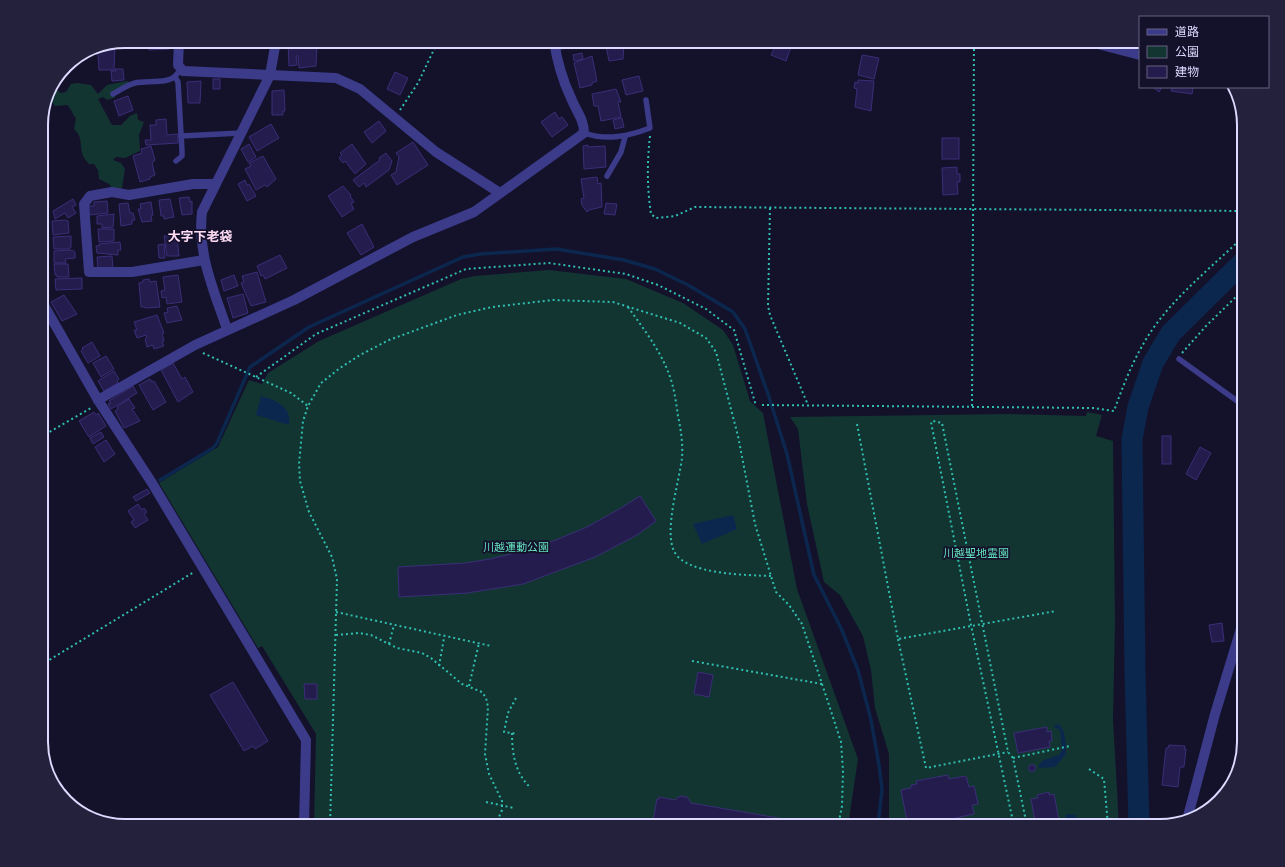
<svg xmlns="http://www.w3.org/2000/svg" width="1285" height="867" font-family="'Source Sans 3','Noto Sans JP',sans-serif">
  <rect width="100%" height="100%" fill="#14112b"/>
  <g fill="#133532">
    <path d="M127,81L131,83L120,89L114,98L107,100L103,97L98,99L112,125H121L130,116L137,113L138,120L144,122L139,135L140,151L125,158L116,157L113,160L121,163L125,169L122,188L113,189L109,184L99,179L98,170L94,164H89C86,161 83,157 82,153C80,143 82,136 74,129L76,118C72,114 72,109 67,105L55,106L47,95L52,87L54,86L60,93L66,92L71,84L78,83L91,85L98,94L107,85Z"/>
    <path d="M549,270L626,279L683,303L723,330L733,345L750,401L763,413L797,589L858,759L848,826H314L316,734L262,646L258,648L159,483L218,447L249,380L262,384L268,373L319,341L461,279L475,276Z"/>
    <path d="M1087,412L1102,415L1096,436L1113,441L1115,623L1113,719L1119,826H889V754L875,708L871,670L863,636L840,595L824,582L807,504L798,429L790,417L1010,414L1086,416Z"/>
  </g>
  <g fill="#0c274e">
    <path d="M261,396C276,400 292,407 289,425L256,415Z"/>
    <path d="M733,515L737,529L702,544L693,524Z"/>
    <path d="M1058,724C1066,729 1066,745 1066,754L1055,767L1039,768V764L1044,760L1059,755L1062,750L1060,730L1054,727V726Z"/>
    <path d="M1066,814L1075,815L1080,826H1064Z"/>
  </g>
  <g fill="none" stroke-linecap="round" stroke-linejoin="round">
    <path stroke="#0c274e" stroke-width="3.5" d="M160,480L213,448L217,443L250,367L309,327L463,257L480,254L556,249L624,260L655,269L688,285L733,312L745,329L768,394L787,454L814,575L841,628L858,670L871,720L879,765L882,789L878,826"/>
    <path stroke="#0c274e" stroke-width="21" d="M1139,826L1135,672L1132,439L1138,407L1153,363L1171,333L1244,261"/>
  </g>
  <g fill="#241c4c" stroke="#3a2e78">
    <path d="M149,41H169V49L149,50Z"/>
    <path d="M315,41V44H317L316,66L299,68L298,56H296L297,65L289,66L288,42Z"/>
    <path d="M329,41H341L340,44L329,43Z"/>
    <path d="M605,41H622V43H624L623,59L609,61Z"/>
    <path d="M778,41H793L786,61L771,55Z"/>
    <path d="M115,43L114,70H99L98,54H96V47Z"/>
    <path d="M582,53L583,59L574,61L573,55Z"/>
    <path d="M862,55L879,58L874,79L858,75Z"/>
    <path d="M592,56L597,81L592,83V85L580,88L574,63Z"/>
    <path d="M115,69H123L124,80L112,81L111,71H116Z"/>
    <path d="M395,72L408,78L400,95L387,89Z"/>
    <path d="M639,76L643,91L626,95L622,80Z"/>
    <rect x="213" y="79" width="7" height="10"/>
    <path d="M858,80L874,81L871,111L855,107L857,89L854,88L855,82L858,83Z"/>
    <path d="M201,81L200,103H188L187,82Z"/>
    <path d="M1153,87H1162L1159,92Z"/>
    <path d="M1172,87H1193L1192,94L1171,91Z"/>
    <path d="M616,89L621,102H618L621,117L601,121L598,106H594L592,94Z"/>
    <path d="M284,90L285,111H283V115H272V91Z"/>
    <path d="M128,96L133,110L119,116L114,101Z"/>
    <path d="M555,112L559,119L562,117L568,125L552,137L541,122Z"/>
    <path d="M622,118L624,127L615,129L613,120Z"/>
    <path d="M166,119L167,135L178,134V143L146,145L145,140H151L150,125H156V120Z"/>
    <path d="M379,121L386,131L372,143L364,132Z"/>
    <path d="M271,124L279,138L257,151L249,137Z"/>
    <rect x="942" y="138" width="17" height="21"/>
    <path d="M413,142L428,165L397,185L391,175L396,172L399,157L396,153Z"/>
    <path d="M249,144L256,157L248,162L241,149Z"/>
    <path d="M352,144L366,164L355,174L345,161L343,163L339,158L342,155L340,153Z"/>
    <path d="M588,145V147L605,146L606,167L584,169L583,146Z"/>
    <path d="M151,146L155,160L152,163L155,175L150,177V179L140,182L133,156L142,153L141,149Z"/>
    <path d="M386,153L392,161L389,170L366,187L364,183L359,187L353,180L380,160L379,158Z"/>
    <path d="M263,156L276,179L267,187L265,185L256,190L245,169L251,166L249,163Z"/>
    <path d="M957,167V174H960V182H957L958,194L943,195L942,168Z"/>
    <path d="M597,177L598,184L601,183L602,207L589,210L587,212L582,205L581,199L584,198L581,179Z"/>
    <path d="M245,180L247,185L249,184L256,196L247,201L238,184Z"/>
    <path d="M343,186L351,195L350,196L354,202L351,204L354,209L342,217L328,196Z"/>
    <path d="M189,197L190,202L192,201V214L182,215L179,198Z"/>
    <path d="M73,199L76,205L72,207L76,213L68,218L65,213L55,219L53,211Z"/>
    <path d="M170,199L174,217L164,219V216H161L159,200Z"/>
    <path d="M107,201L108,213L89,215V206H94V202Z"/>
    <path d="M151,202L153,215L151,216L152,221L142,222L138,209H141L140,204Z"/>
    <path d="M128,203L130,213H133L135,220H132V224L121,226L119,204Z"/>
    <path d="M606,203L617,204L615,215L604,214Z"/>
    <path d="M114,214L113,227L102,228V224H97V216Z"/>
    <path d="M65,220L68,221L69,233L53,235L52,221Z"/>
    <path d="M362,224L374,247L361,255L347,233Z"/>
    <path d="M98,229H114V241L99,242Z"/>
    <path d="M175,235V237H177L179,256H167L164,236Z"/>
    <path d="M71,236V247L69,249H54L53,237Z"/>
    <path d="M120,242L121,250H118V255L97,253L96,246H99V244Z"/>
    <path d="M164,244L165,258H159L158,245Z"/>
    <path d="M72,250L75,252V258L65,259L66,263H54V251Z"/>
    <path d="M280,255L287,268L265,279L263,275L261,276L257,266Z"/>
    <path d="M112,256L113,268L98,269L97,257Z"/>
    <path d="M54,264H68L69,277H57V275H55Z"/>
    <path d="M257,272L266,302L251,306L241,283L244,282L242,276Z"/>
    <path d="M178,275L182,302L167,304L166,297L162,298L161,291L165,290L163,277Z"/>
    <path d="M234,275L238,286L224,291L221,280Z"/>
    <path d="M82,278V289L56,290L55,279Z"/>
    <path d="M149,279L150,282L156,281L160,307L145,308V307H141L139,283L143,282V280Z"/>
    <path d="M243,294L248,313L233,318L227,298Z"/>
    <path d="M64,295L77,314L62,321L51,302Z"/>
    <path d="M177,306L182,320L167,323L164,313L168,312L167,308Z"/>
    <path d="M157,315L164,333H162L164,341H162L164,346L154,349L153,345L147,347L145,339L147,338L146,335L137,338L134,330H137L134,322Z"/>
    <path d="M92,342L100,356L88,363L81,351L83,349L82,348Z"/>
    <path d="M106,356L114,369L101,377L93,363Z"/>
    <path d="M173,363L182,379L185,377L193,392L178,402L161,370Z"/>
    <path d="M114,371L119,379L117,381L118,383L104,391L98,381Z"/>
    <path d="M150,379L152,382L154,381L166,402L153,410L139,385Z"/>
    <path d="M133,386L137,393L111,409L108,404L111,403L109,401Z"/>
    <path d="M129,399L135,408L132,409L140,421L124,428L115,411L118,409L117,407Z"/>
    <path d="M94,412L96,415L98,413L106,426L89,437L79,421Z"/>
    <path d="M101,432L104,437L93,444L90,438Z"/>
    <rect x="1162" y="436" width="9" height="28"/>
    <path d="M106,440L115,454L104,462L95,447Z"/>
    <path d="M1200,447L1211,453L1196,480L1186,474Z"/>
    <path d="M147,489L150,493L136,501L133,497Z"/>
    <path d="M640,496L656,521L637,535L595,557L523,584L467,593L399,597L398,567L466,563L490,559L524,551L556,540L587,527L621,508Z"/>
    <path d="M138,504L142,510L144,508L147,512L144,514L148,520L135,528L131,522L134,520L128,511Z"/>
    <path d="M1222,623L1224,641L1212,642L1209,625Z"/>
    <path d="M698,672L713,675L709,697L694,694Z"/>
    <path d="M233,682L268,741L255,749L253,746L244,751L210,695Z"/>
    <path d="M304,684H317V699H305Z"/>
    <path d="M1047,727V732L1051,731L1052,741H1049L1050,747L1018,753L1014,733Z"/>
    <path d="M1169,745L1185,746L1184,749H1186L1184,767H1180L1178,787L1162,785L1166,748H1168Z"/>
    <circle cx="1032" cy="768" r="3.5"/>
    <path d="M948,775L949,779L966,776L969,787L974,786L978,804L972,805L974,814L919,826H908L901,790L911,788V785L917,784L916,781Z"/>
    <path d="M1049,792V795L1054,794L1060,826H1034L1033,821H1035L1031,799L1038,798L1037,795Z"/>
    <path d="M680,796L687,797L691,803L801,822L800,826H652L657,799H659V797L675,800Z"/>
  </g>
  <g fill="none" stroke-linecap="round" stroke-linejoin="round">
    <g stroke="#2fbeb0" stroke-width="2" stroke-dasharray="2 3" stroke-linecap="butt">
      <path d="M400,110L418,83L438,41"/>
      <path d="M650,136C647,162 647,188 651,214L656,218L675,216L695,207L1244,211"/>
      <path d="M770,208L768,306L770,315L808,405"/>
      <path d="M628,307C643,328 660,350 669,374C674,387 676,402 678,416C681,430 683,444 682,458C679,482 664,530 674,551C685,575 748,575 771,576"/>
      <path d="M203,353L291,393L308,406"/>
      <path d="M1182,353L1206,326L1244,289"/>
      <path d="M256,377L316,334L466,269L549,263L626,274L658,285L706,309L734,330L756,406"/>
      <path d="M762,405L1094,408L1114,411C1124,383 1135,355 1152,330C1176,295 1213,266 1244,236"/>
      <path d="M972,406L974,41"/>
      <path d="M857,424L898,639L1056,611"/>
      <path d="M41,437L91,408"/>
      <path d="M336,612L491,646"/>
      <path d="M336,635L359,633L371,635L397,648L422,653L431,658L462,684L482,692L486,698L488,707L485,754L489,774L502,801V810L495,826"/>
      <path d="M898,639L926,768L1008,752"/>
      <path d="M389,644L394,625"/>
      <path d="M692,661L822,684"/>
      <path d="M41,665L194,572"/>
      <path d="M439,666L444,638"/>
      <path d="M469,686L479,643"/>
      <path d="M516,698L508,713L504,732L517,734"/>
      <path d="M512,733C512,753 515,774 531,788"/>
      <path d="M1013,758L1070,746"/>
      <path d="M1089,769L1104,779L1108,826"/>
      <path d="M486,802L514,808"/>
      <path d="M330,826L337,579L332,557L309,512L300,481L299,464L303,421L308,406L321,383L340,368L360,355L389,340L457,315L492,307L553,300L613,302L680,323L706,338L716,352L738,436L755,524L771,576L776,592L789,605L802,624L828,702L841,742L843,771L842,806L838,826"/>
      <path d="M1014,826L971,625L931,422L933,421L942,423L1008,752L1013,758L1027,826"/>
    </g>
    <g stroke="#3b3b8a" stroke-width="5.5">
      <path d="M130,41H131"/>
      <path d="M555,47L600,44"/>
      <path d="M175,77L178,82L182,151V156L176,161"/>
      <path d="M113,94C120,90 127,85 135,83C147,80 170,85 177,74"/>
      <path d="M584,133C607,141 629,136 650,128L646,100"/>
      <path d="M181,136L241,133"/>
      <path d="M607,176L621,152L625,137"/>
      <path d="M1179,359L1244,406"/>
    </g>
    <g stroke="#3b3b8a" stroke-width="10">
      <path d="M179,41L178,65L183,71L336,78L360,89L436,152L500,193"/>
      <path d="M1086,41L1140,55"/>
      <path d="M204,260L132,272H89L84,204L90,196L112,192L129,195L193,184H215"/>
      <path d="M41,300L98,400L152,483L306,740L304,826"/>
      <path d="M227,329C214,291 197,253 202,212L270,75L276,41"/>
      <path d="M98,400L195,345L294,300L413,237L474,212L584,133C584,119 576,111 571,98C562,79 557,61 554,41"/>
    </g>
    <path stroke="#3b3b8a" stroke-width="10" d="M1187,820L1215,714L1244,619"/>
  </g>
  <g text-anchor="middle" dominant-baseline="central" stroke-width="3.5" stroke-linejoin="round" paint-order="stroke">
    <g font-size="11" fill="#63e2bd" stroke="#14112b">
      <text x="516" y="547">川越運動公園</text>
      <text x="976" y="553">川越聖地霊園</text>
    </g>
    <g font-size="13" font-weight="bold" fill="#ffdcf4" stroke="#14112b">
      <text x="200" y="237">大字下老袋</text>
    </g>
  </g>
  <path d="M0 0H1285V867H0ZM125 48H1160A77 77 0 0 1 1237 125V742A77 77 0 0 1 1160 819H125A77 77 0 0 1 48 742V125A77 77 0 0 1 125 48Z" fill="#24213c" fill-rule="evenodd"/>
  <path fill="none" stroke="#dddaff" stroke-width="2" d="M125 48H1160A77 77 0 0 1 1237 125V742A77 77 0 0 1 1160 819H125A77 77 0 0 1 48 742V125A77 77 0 0 1 125 48Z"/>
  <rect x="1139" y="16" width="130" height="72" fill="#14112b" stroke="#646180"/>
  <rect x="1147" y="29" width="20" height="6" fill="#3b3b8a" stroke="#646180"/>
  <text x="1175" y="36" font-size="12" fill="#dddaff">道路</text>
  <rect x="1147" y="46" width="20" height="12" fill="#133532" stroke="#646180"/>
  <text x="1175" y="56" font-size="12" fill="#dddaff">公園</text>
  <rect x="1147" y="66" width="20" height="12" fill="#241c4c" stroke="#646180"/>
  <text x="1175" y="76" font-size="12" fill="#dddaff">建物</text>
</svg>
